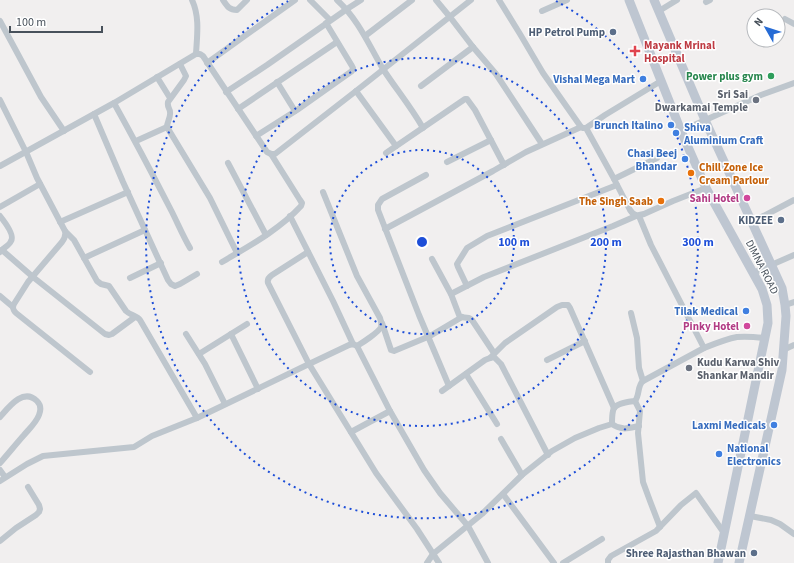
<svg xmlns="http://www.w3.org/2000/svg" width="794" height="563" font-family="'Source Sans 3',sans-serif">
  <rect width="100%" height="100%" fill="#f1efef"/>
  <g fill="none" stroke-linecap="round" stroke-linejoin="round">
    <g stroke="#bec6cd" stroke-width="6">
      <path d="M192,0C200,17 197,36 196,54"/>
      <path d="M223,0C227,6 229,10 237,10L247,0"/>
      <path d="M310,0L330,20"/>
      <path d="M337,0C358,19 369,45 383,69C396,89 411,107 423,128"/>
      <path d="M436,0L450,17L473,47L496,74L542,144"/>
      <path d="M499,0L520,34L543,73L581,127L583,128H586L605,115L661,81"/>
      <path d="M706,2L710,0"/>
      <path d="M542,11L567,0"/>
      <path d="M659,11L677,0"/>
      <path d="M785,19L794,24"/>
      <path d="M0,21L41,97L64,131"/>
      <path d="M365,36L412,0"/>
      <path d="M207,63L295,0"/>
      <path d="M180,64L186,76L184,80L168,102C167,108 170,108 170,112C171,117 167,122 167,127L210,198L237,253"/>
      <path d="M157,77L170,98"/>
      <path d="M277,82L295,111"/>
      <path d="M421,86L473,47"/>
      <path d="M356,91L396,146"/>
      <path d="M226,92L267,65L347,9L361,0"/>
      <path d="M0,100L26,152L37,178L65,231C66,235 65,238 62,242L28,282L14,304C12,308 13,310 16,313L90,372"/>
      <path d="M114,103C134,139 153,175 172,212C178,224 183,236 190,248"/>
      <path d="M238,109L337,42"/>
      <path d="M94,114L123,182L168,280L171,284L175,286L180,284L197,274"/>
      <path d="M586,128L613,177L630,210C634,216 637,216 644,214L673,201L706,188"/>
      <path d="M681,131L761,95L794,83"/>
      <path d="M256,136L297,110L352,71L353,68L352,66L326,23"/>
      <path d="M136,141L167,127"/>
      <path d="M386,153L465,99H467L475,110L504,165"/>
      <path d="M447,162L491,140"/>
      <path d="M228,163L266,235"/>
      <path d="M0,166L114,103L196,54H200L203,56L267,152L271,154H275L356,91L471,0"/>
      <path d="M426,175L382,199L378,205V210L419,315L449,386"/>
      <path d="M614,179L657,158"/>
      <path d="M323,192L357,276L380,318C381,321 382,324 381,327C379,332 362,343 357,346"/>
      <path d="M0,207L40,184"/>
      <path d="M0,216C4,221 15,235 11,241C9,246 3,248 0,252"/>
      <path d="M290,216L333,301L353,344"/>
      <path d="M639,216L651,245L704,348"/>
      <path d="M60,222L128,192"/>
      <path d="M752,222L794,200"/>
      <path d="M385,229L493,171L526,152L581,127"/>
      <path d="M65,231L74,240L97,281L101,284L109,286L126,311C130,315 137,316 140,320L197,418"/>
      <path d="M2,250L33,277L105,334L109,335L112,334L135,317"/>
      <path d="M308,252L272,275C269,277 267,279 268,283L309,364L349,345L353,344L357,346L360,352L390,411"/>
      <path d="M84,258L145,230"/>
      <path d="M432,259L451,294L459,315L460,317L469,318L472,320L494,353"/>
      <path d="M222,262C249,246 279,230 301,206L302,203L300,200L271,154"/>
      <path d="M753,273L794,255"/>
      <path d="M130,278L161,263"/>
      <path d="M467,286L458,267L457,264L467,248L487,236L617,185"/>
      <path d="M451,294L484,277L613,226L636,216"/>
      <path d="M0,296L13,307"/>
      <path d="M785,305L794,302"/>
      <path d="M631,313L637,338L639,368L643,381"/>
      <path d="M382,323L391,350L394,351L430,336L462,317"/>
      <path d="M186,334L205,364L225,404"/>
      <path d="M231,334L258,389"/>
      <path d="M783,350L794,345"/>
      <path d="M199,354L247,324"/>
      <path d="M490,358L505,343L557,307L562,305H568L570,308L614,408"/>
      <path d="M547,360L585,341"/>
      <path d="M466,374L497,424"/>
      <path d="M442,391L485,360L490,358L494,357L501,364L548,455"/>
      <path d="M635,401L640,411L638,433L643,482L650,501L660,527"/>
      <path d="M0,417C8,408 23,387 37,401C41,405 41,410 39,415C36,423 29,429 24,435C16,444 8,454 0,463"/>
      <path d="M612,424C621,431 629,428 639,426"/>
      <path d="M351,432L390,411L424,470L440,493L468,526L488,563"/>
      <path d="M501,439L522,475"/>
      <path d="M0,470L5,477"/>
      <path d="M0,481L27,464L43,456L134,447L152,436L197,418L309,364L376,473L417,529L439,563"/>
      <path d="M503,494L554,563"/>
      <path d="M750,516L771,520L780,524L794,534"/>
      <path d="M0,541L16,528L36,515L39,512L40,509L39,505L28,487"/>
      <path d="M427,563L433,554L482,514L522,475L552,451L575,438L599,428L612,424C612,420 612,415 613,411C614,403 628,402 635,401C640,395 637,386 643,381L704,348C714,344 726,339 737,337C746,336 756,337 765,338"/>
      <path d="M563,563L602,539"/>
      <path d="M608,563V560L611,556L656,531L681,505L696,493L724,533"/>
    </g>
    <g stroke="#bec6d1" stroke-width="9">
      <path d="M629,0L681,131L706,188L762,289L767,305L768,323L718,563"/>
      <path d="M654,0L705,120L782,288L785,305L786,316L782,370L739,563"/>
    </g>
  </g>
  <g fill="none" stroke="#1d4ed8" stroke-width="2" stroke-dasharray="2 4">
    <circle cx="422" cy="242" r="92"/>
    <circle cx="422" cy="242" r="184"/>
    <path d="M556 1A276 276 0 1 1 288 1"/>
  </g>
  <g fill="#5c6f8a" stroke="#fff" stroke-width="1.5">
    <circle cx="613" cy="32" r="4"/>
    <circle cx="781" cy="220" r="4"/>
    <circle cx="754" cy="553" r="4"/>
  </g>
  <path fill="#e0444e" stroke="#fff" stroke-width="1.5" d="M633 45h4v4h4v4h-4v4h-4v-4h-4v-4h4z"/>
  <circle fill="#2e9e5b" stroke="#fff" stroke-width="1.5" cx="771" cy="76" r="4"/>
  <g fill="#3f7fe0" stroke="#fff" stroke-width="1.5">
    <circle cx="643" cy="79" r="4"/>
    <circle cx="671" cy="125" r="4"/>
    <circle cx="676" cy="133" r="4"/>
    <circle cx="685" cy="159" r="4"/>
    <circle cx="746" cy="311" r="4"/>
    <circle cx="774" cy="425" r="4"/>
    <circle cx="719" cy="454" r="4"/>
  </g>
  <g fill="#6b7280" stroke="#fff" stroke-width="1.5">
    <circle cx="756" cy="100" r="4"/>
    <circle cx="689" cy="368" r="4"/>
  </g>
  <g fill="#e8710a" stroke="#fff" stroke-width="1.5">
    <circle cx="691" cy="173" r="4"/>
    <circle cx="661" cy="201" r="4"/>
  </g>
  <g fill="#d1479c" stroke="#fff" stroke-width="1.5">
    <circle cx="747" cy="198" r="4"/>
    <circle cx="747" cy="326" r="4"/>
  </g>
  <g text-anchor="middle" dominant-baseline="central" stroke-width="3" stroke-linejoin="round" paint-order="stroke">
    <g font-size="11" font-weight="bold" fill="#4e5e75" stroke="#fff" text-anchor="end">
      <text x="605" y="32">HP Petrol Pump</text>
      <text x="773" y="220">KIDZEE</text>
      <text x="746" y="553">Shree Rajasthan Bhawan</text>
    </g>
    <g font-size="11" font-weight="bold" fill="#be3a42" stroke="#fff" text-anchor="start">
      <text x="644" y="45">Mayank Mrinal<tspan x="644" dy="13">Hospital</tspan></text>
    </g>
    <g font-size="11" font-weight="bold" fill="#27864d" stroke="#fff" text-anchor="end">
      <text x="763" y="76">Power plus gym</text>
    </g>
    <g font-size="11" font-weight="bold" fill="#366cbe" stroke="#fff" text-anchor="end">
      <text x="635" y="79">Vishal Mega Mart</text>
      <text x="663" y="125">Brunch Italino</text>
      <text x="684" y="127" text-anchor="start">Shiva<tspan x="684" dy="13">Aluminium Craft</tspan></text>
      <text x="677" y="153">Chasi Beej<tspan x="677" dy="13">Bhandar</tspan></text>
      <text x="738" y="311">Tilak Medical</text>
      <text x="766" y="425">Laxmi Medicals</text>
      <text x="727" y="448" text-anchor="start">National<tspan x="727" dy="13">Electronics</tspan></text>
    </g>
    <g font-size="11" font-weight="bold" fill="#5b616d" stroke="#fff" text-anchor="end">
      <text x="748" y="94">Sri Sai<tspan x="748" dy="13">Dwarkamai Temple</tspan></text>
      <text x="697" y="362" text-anchor="start">Kudu Karwa Shiv<tspan x="697" dy="13">Shankar Mandir</tspan></text>
    </g>
    <g font-size="11" font-weight="bold" fill="#c56008" stroke="#fff" text-anchor="start">
      <text x="699" y="167">Chill Zone Ice<tspan x="699" dy="13">Cream Parlour</tspan></text>
      <text x="653" y="201" text-anchor="end">The Singh Saab</text>
    </g>
    <g font-size="11" font-weight="bold" fill="#b23c85" stroke="#fff" text-anchor="end">
      <text x="739" y="198">Sahi Hotel</text>
      <text x="739" y="326">Pinky Hotel</text>
    </g>
    <g font-size="11" fill="#48515b" stroke="#fff">
      <text transform="translate(762 267) rotate(63)">DIMNA ROAD</text>
    </g>
  </g>
  <circle cx="422" cy="242" r="6" fill="#1d4ed8" stroke="#fff" stroke-width="2"/>
  <g font-size="12" text-anchor="middle" font-weight="bold" fill="#1d4ed8" stroke="#fff" stroke-width="3" stroke-linejoin="round" paint-order="stroke">
    <text x="514" y="246">100 m</text>
    <text x="606" y="246">200 m</text>
    <text x="698" y="246">300 m</text>
  </g>
  <g transform="translate(766 28) rotate(309)"><circle r="19" fill="#ffffff" stroke="#b6b9bd"/>
  <path d="M0-3L7 15L0 10L-7 15Z" fill="#266bd5"/>
  <text y="-6" font-size="11" font-weight="bold" text-anchor="middle" fill="#48515b">N</text>
  </g>
  <path d="M10 26v6h92v-6" fill="none" stroke="#48515b" stroke-width="2"/>
  <text x="16" y="26" font-size="12" fill="#48515b" stroke="#ffffff" stroke-width="3" paint-order="stroke">100 m</text>
</svg>
